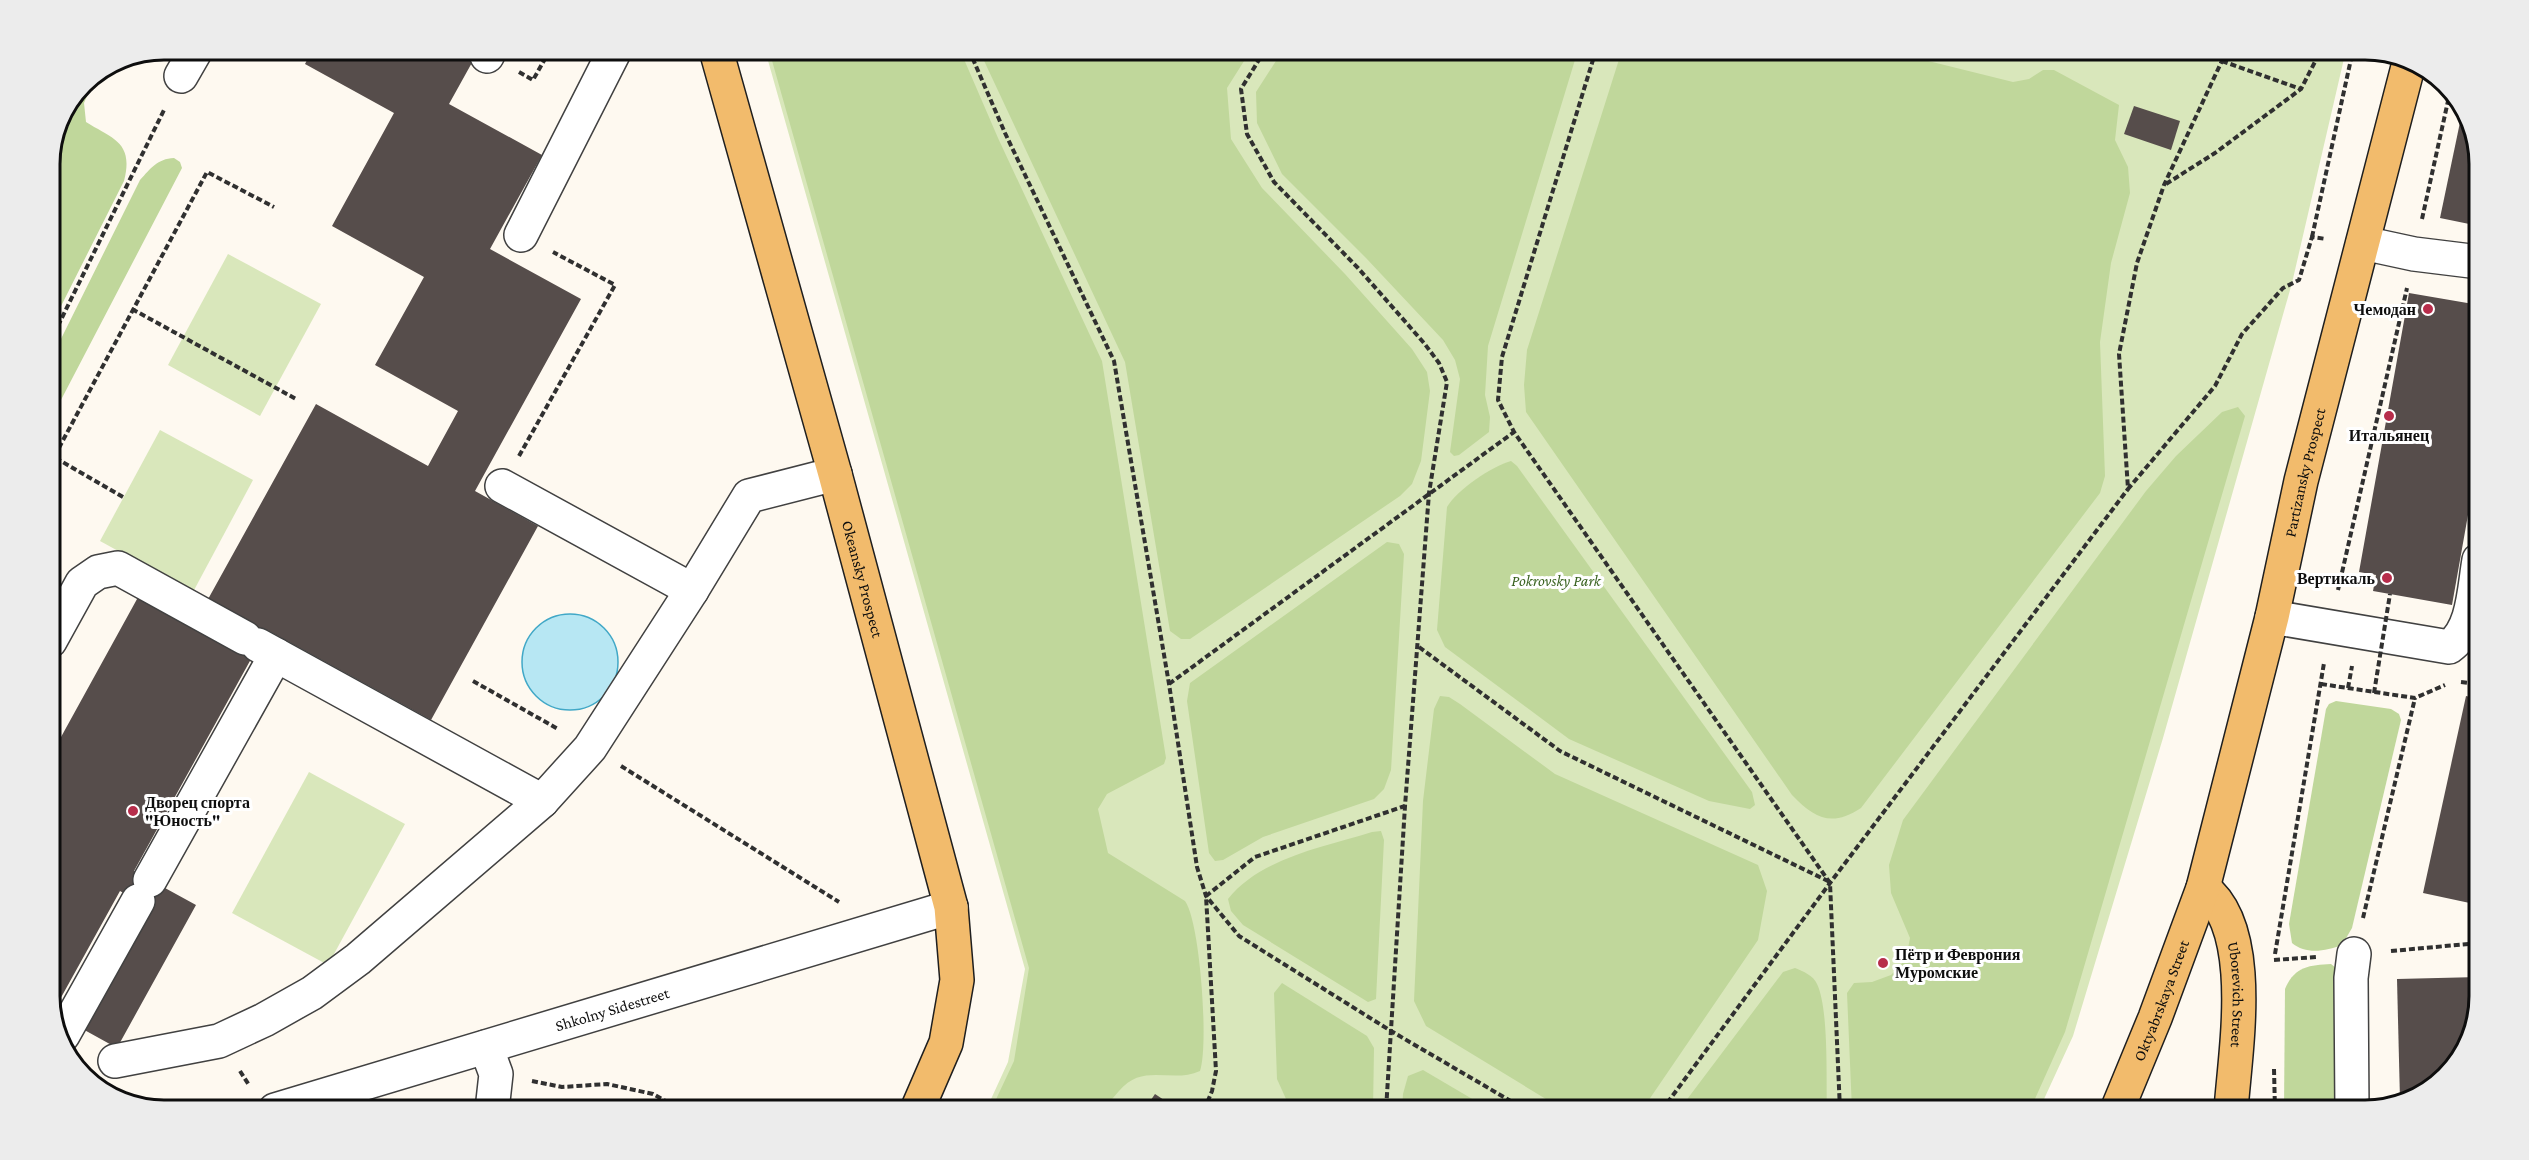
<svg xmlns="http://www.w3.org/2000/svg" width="2529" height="1160" font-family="'Crimson Pro',serif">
  <rect width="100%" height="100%" fill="#fef9f0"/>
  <g fill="#d9e7bb">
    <path d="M765,50H2346L2292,283L2163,738L2073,1036L2039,1110H986L1008,1062L1025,969Z"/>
    <path d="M228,254L321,304L260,416L168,365Z"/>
    <path d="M160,430L253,480L193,592L100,541Z"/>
    <path d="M309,772L405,824L328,965L232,913Z"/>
  </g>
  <g fill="#c0d79b">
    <path d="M769,50H960L998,138L1102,361L1166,758L1164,764L1107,794L1098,809L1108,853L1185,901C1200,921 1209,1045 1200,1071C1172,1084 1143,1062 1119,1091C1114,1097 1108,1103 1105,1110H991L1014,1061L1029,968Z"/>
    <path d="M979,50H1251L1227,88L1231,139L1262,188L1345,274L1412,349L1427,372L1430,391L1421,461L1412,484L1400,496L1190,639H1181L1170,631L1125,362Z"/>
    <path d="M1283,50H1578L1488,346L1485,395L1490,417L1489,432L1459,455L1454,456L1450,452L1460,379L1455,360L1443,340L1366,258L1282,174L1257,123L1256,92Z"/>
    <path d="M1622,50H1884L2013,82L2029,79L2043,70H2054L2119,105L2115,140L2128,167L2130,193L2111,263L2100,342L2105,476L2100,493L1861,808C1832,827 1815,819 1792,795L1526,412L1524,385L1527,350Z"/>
    <path d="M97,73L84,103L86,122C113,139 134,142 124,181L50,328V157L83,83Z"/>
    <path d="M174,158L180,162L182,168L50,421V361L140,180C151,168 157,159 174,158Z"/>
    <path d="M2238,407L2245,416L2065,1032L2030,1110H1852L1847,993L1854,983L1872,982L1891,975L1906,959L1910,938L1891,893L1889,865L1903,820L2146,491L2176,456L2222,412Z"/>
    <path d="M1511,461L1517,466L1752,792L1755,805L1750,809L1709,801L1569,739L1445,647L1437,630L1447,507C1457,490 1492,466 1511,461Z"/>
    <path d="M1387,542L1399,544L1404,554L1391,770L1384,789L1374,799L1263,837L1223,860L1215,861L1209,853L1187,701L1190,683Z"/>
    <path d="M1440,696L1449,697L1460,704L1555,774L1758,865L1767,891L1758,940L1642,1110H1564L1426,1026L1414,1001L1423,801L1434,709Z"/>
    <path d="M2336,701L2391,709L2399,714L2401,720L2352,928L2342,945C2326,951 2306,955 2292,943L2289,924L2326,709L2329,704Z"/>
    <path d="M1381,831L1384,840L1376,999L1368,1002L1243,925L1231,911L1228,899C1260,858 1324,847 1372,832Z"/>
    <path d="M2331,964L2336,968L2339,1110H2284L2285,989C2294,967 2309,965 2331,964Z"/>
    <path d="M1795,968C1803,971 1814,976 1817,984C1829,1009 1826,1080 1827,1110H1679L1783,972Z"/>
    <path d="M1282,983L1367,1036L1374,1048L1373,1110H1291L1277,1079L1274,993Z"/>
    <path d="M1423,1070L1491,1110H1402L1403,1094L1408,1076Z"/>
  </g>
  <circle fill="#b7e7f3" stroke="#41a8c7" stroke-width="1.5" cx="570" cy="662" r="48"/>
  <g fill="#564d4b">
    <path d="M312,50H479L449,104L542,155L490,249L581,299L475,491L538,526L431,720L267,630L134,871L196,905L117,1048L79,1027L146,906L120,891L53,1012L50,1004V757L142,590L207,601L316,404L428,466L458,411L375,365L424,277L332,226L394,113L305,64Z"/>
    <path d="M2134,106L2180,121L2171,150L2124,134Z"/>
    <path d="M2463,108L2479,157V226L2440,218Z"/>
    <path d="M2409,293L2479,305V453L2452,605L2373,591L2376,575L2359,572Z"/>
    <path d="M2466,696L2479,699V905L2423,893Z"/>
    <path d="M2479,977L2480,996L2471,1040L2429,1091L2400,1100L2397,979Z"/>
    <path d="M1155,1094L1179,1110H1144Z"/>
    <path d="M754,1103L758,1110H742Z"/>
  </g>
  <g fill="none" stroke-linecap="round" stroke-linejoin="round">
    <defs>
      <g id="minor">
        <path d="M487,56L490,50"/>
        <path d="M181,76L196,50"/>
        <path d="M521,235L615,50"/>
        <path d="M2363,243L2414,254L2479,262"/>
        <path d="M502,486L692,590"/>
        <path d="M2272,617L2449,647C2474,630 2474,588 2479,560"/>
        <path d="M50,641L82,583L98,572L118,568L245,638"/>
        <path d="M258,645L542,801"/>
        <path d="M150,880L276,655"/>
        <path d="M63,1035L138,901"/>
        <path d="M486,1047L496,1074L492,1110"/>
        <path d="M115,1061L219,1041L264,1020L312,993L358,959L542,801L590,748L692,590L749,496L835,474"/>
        <path id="s1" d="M275,1110L951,907"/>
        <path d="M2352,1110L2351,978L2354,954"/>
      </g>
      <g id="major">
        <path id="s2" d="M716,50L835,474L951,907L957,980L946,1043L917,1110"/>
        <path id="s3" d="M2203,888C2257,928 2235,1051 2231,1110"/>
        <path id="s4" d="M2117,1110L2155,1018L2203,888L2272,617L2301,481L2410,59"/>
      </g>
    </defs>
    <use href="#minor" stroke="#414141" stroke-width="36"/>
    <use href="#major" stroke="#1f1f1f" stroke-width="36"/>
    <g stroke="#303030" stroke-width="4" stroke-dasharray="6 3" stroke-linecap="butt">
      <path d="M969,50L1005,133L1114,361L1169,684L1197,867L1206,896L1239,936L1391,1031L1526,1110"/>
      <path d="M1265,50L1241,89L1247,134L1274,182L1358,268L1424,343L1439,363L1447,382L1429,493L1405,806L1386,1110"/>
      <path d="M1596,50L1502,357L1498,400L1514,432L1830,883L1840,1110"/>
      <path d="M1968,50L2017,59L2029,56L2032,50"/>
      <path d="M2227,50L2164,185L2137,263L2119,354L2128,489L2215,386L2242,334L2283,288L2299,280L2312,237L2326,239"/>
      <path d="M2222,61L2301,89"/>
      <path d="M519,72L533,80L550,50"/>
      <path d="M2166,184L2215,153L2301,89L2321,50"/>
      <path d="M2422,219L2450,92"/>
      <path d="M2312,237L2353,50"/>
      <path d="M132,309L296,399"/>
      <path d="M50,342L165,108"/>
      <path d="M519,456L615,285L553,252"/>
      <path d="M123,497L54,457L207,172L274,207"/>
      <path d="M2338,590L2407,288"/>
      <path d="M1419,647L1560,751L1830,882"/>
      <path d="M473,681L558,729"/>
      <path d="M2461,682L2479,684"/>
      <path d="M1169,684L1514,432"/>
      <path d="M2321,684L2415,698L2445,685"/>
      <path d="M2348,688L2352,666"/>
      <path d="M621,766L839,902"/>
      <path d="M2363,918L2415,698"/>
      <path d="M2391,951L2479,943"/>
      <path d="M2275,954L2324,663"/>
      <path d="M2274,960L2317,957"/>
      <path d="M2274,1069L2275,1110"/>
      <path d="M240,1071L249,1085"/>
      <path d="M532,1081L562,1087L607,1084L653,1094L681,1110"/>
      <path d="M1204,1110L1212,1091L1216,1071L1206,896L1255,857L1405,806"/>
      <path d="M1662,1110L1830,883L2128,489"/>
    </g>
    <use href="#minor" stroke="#fff" stroke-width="33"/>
    <use href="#major" stroke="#f2bb6c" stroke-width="33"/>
    <path stroke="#303030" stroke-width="4" stroke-dasharray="6 3" stroke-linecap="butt" d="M2374,693L2390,594"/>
  </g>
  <g fill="#b72d4b" stroke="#fff" stroke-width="2">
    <circle cx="2428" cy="309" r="6"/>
    <circle cx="2389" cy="416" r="6"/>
    <circle cx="2387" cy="578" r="6"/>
    <circle cx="133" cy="811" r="6"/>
    <circle cx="1883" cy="963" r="6"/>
  </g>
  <g text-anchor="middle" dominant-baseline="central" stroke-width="6" stroke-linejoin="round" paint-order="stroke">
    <g font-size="16" font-weight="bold" fill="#0e0e0e" stroke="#fff" text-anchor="end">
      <text x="2416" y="309">Чемодан</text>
      <text x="2389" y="435" text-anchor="middle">Итальянец</text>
      <text x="2375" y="578">Вертикаль</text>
      <text x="145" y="802" text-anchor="start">Дворец спорта<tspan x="145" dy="18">"Юность"</tspan></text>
      <text x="1895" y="954" text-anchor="start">Пётр и Феврония<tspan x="1895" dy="18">Муромские</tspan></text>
    </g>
    <g font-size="16" fill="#0e0e0e" stroke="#fff">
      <text stroke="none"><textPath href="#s4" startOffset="666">Partizansky Prospect</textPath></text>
      <text stroke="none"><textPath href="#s2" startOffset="549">Okeansky Prospect</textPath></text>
      <text stroke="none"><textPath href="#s3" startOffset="116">Uborevich Street</textPath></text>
      <text stroke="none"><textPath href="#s4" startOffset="118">Oktyabrskaya Street</textPath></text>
      <text stroke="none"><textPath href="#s1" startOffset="352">Shkolny Sidestreet</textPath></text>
    </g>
    <g font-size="16" font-style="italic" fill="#3a6321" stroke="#fff">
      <text x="1556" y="580">Pokrovsky Park</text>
    </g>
  </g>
  <path d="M0 0H2529V1160H0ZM164 60H2365A104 104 0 0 1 2469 164V996A104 104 0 0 1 2365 1100H164A104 104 0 0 1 60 996V164A104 104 0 0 1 164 60Z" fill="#ececec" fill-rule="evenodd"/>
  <path fill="none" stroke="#0e0e0e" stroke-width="3" d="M164 60H2365A104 104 0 0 1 2469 164V996A104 104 0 0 1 2365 1100H164A104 104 0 0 1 60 996V164A104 104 0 0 1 164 60Z"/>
</svg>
